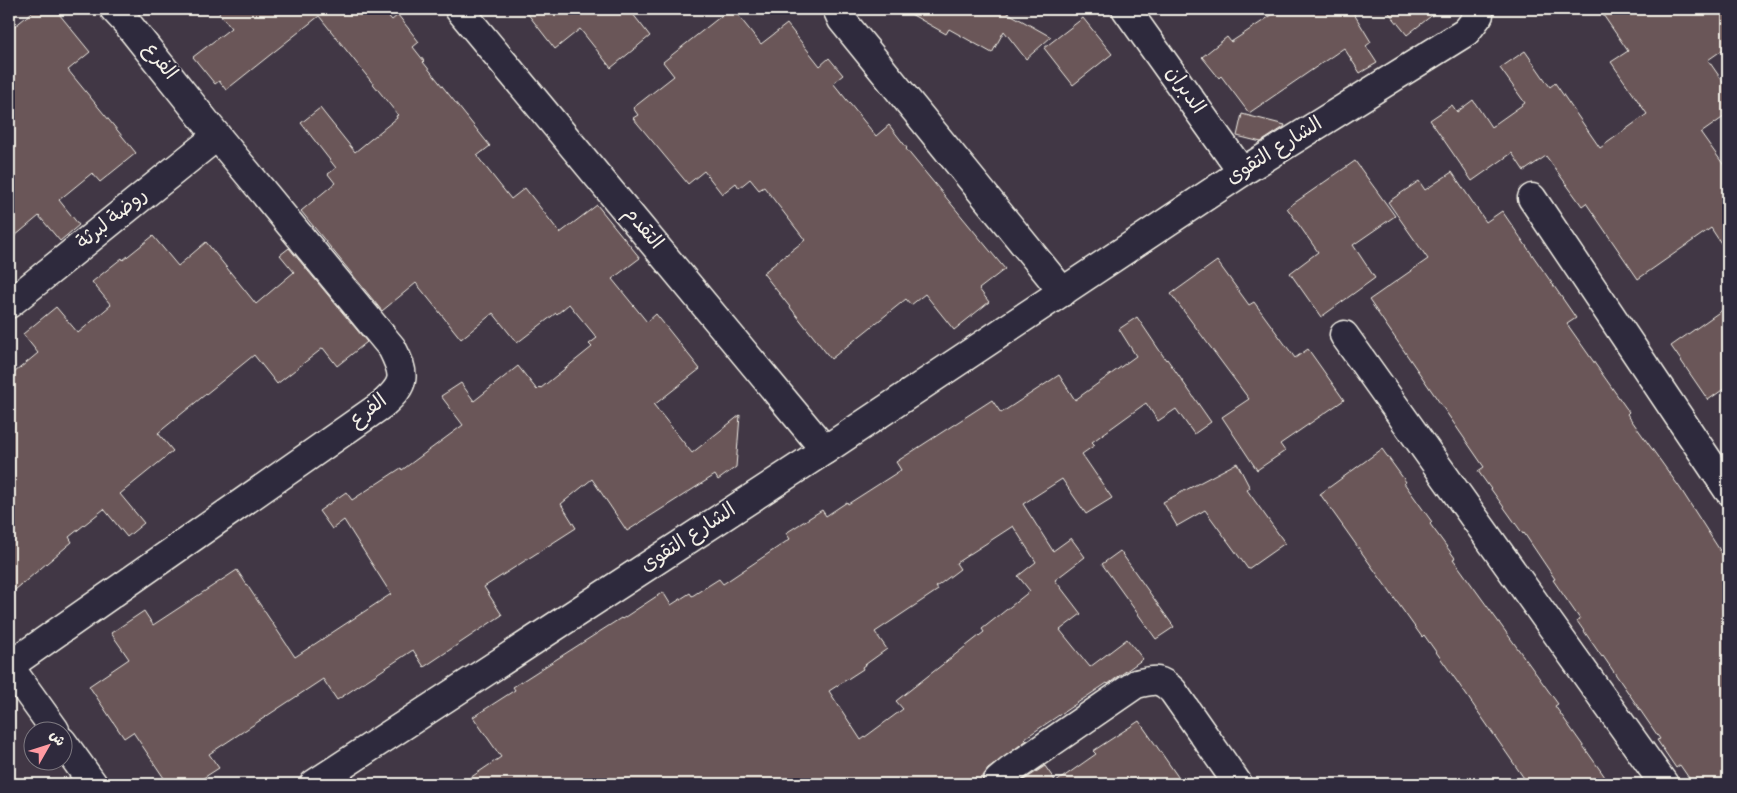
<svg xmlns="http://www.w3.org/2000/svg" width="1737" height="793" font-family="Dekko,'Playpen Sans Arabic',sans-serif">
  <rect width="100%" height="100%" fill="#413745"/>
  <filter id="ink" filterUnits="userSpaceOnUse"><feTurbulence type="fractalNoise" baseFrequency=".02" numOctaves="2"/><feDisplacementMap in="SourceGraphic" scale="10" xChannelSelector="R" yChannelSelector="G"/><feConvolveMatrix kernelMatrix="1 2 1 2 8 2 1 2 1" color-interpolation-filters="sRGB"/></filter>
  <g filter="url(#ink)">
    <g fill="#6a5658" stroke="#f4f1e8" fill-rule="evenodd">
      <path d="M36,9H55L90,52L68,70L136,153L100,182L92,173L59,200L79,225L60,241L39,216L9,241V31Z"/>
      <path d="M216,9H382L392,20L398,15L419,42L413,47L424,61L423,62L490,146L477,156L511,199L525,188L560,233L597,205L640,258L612,279L647,322L656,314L700,369L654,405L692,453L740,415L736,467L718,480L715,475L627,531L592,479L561,504L576,528L484,587L502,615L424,667L413,650L337,700L323,679L209,754L219,768L194,784H168L133,732L124,738L89,686L129,659L111,633L144,611L153,625L237,570L295,657L391,594L344,520L332,529L319,511L346,492L352,500L401,468L402,470L463,425L441,396L461,383L474,401L518,366L537,390L540,387L541,388L592,347L589,344L597,338L569,304L557,314L556,313L517,343L493,313L461,339L416,283L382,311L301,211L335,183L328,174L336,168L301,123L320,108L355,152L397,118L396,116L398,115L319,16L226,90L219,81L215,84L193,57L231,28Z"/>
      <path d="M524,9H629L650,36L611,68L580,29L555,49Z"/>
      <path d="M730,9H733L761,44L787,24L820,66L829,58L843,75L833,83L876,136L889,125L907,148L906,149L1005,269L979,289L989,302L954,330L925,294L911,305L906,299L831,359L763,273L805,240L764,187L759,190L750,179L739,188L736,183L722,194L704,171L688,184L633,118L638,115L633,108L674,76L663,62Z"/>
      <path d="M902,9H1001L1051,37L1026,59L1004,31L992,53L949,29L946,34Z"/>
      <path d="M1281,9H1351L1371,42L1366,46L1377,63L1360,73L1344,48L1249,113L1221,76L1219,78L1202,57L1227,37L1231,42Z"/>
      <path d="M1386,9H1440L1407,35Z"/>
      <path d="M1599,9H1728V46L1708,60L1728,89V114L1701,133L1728,171V254L1711,228L1638,279L1586,203L1582,206L1546,156L1524,171L1512,153L1472,181L1430,120L1452,105L1457,112L1473,100L1491,127L1525,103L1500,68L1525,51L1550,87L1555,83L1600,148L1647,114L1611,62L1628,51Z"/>
      <path d="M1083,18L1112,54L1073,85L1044,48Z"/>
      <path d="M1242,114L1285,125L1284,127L1261,142L1237,136Z"/>
      <path d="M1355,161L1395,216L1353,245L1375,278L1321,317L1290,273L1318,252L1287,208Z"/>
      <path d="M1452,172L1486,222L1502,211L1576,318L1567,324L1629,412L1627,414L1680,488L1728,563V784H1693L1680,765L1676,768L1657,740L1660,739L1603,656L1602,657L1577,621L1580,619L1553,580L1555,579L1524,533L1523,534L1478,471L1484,467L1369,300L1428,259L1388,202L1419,181L1425,190Z"/>
      <path d="M153,236L178,266L206,242L256,304L294,272L280,255L289,248L367,342L337,366L323,348L277,384L254,355L158,433L173,451L120,494L144,523L127,537L104,509L69,537L72,542L9,595V377L38,353L23,334L56,307L78,333L111,305L92,282L122,258L123,260Z"/>
      <path d="M1217,261L1249,305L1254,302L1295,358L1308,349L1344,400L1280,444L1285,451L1257,470L1222,417L1249,399L1171,294Z"/>
      <path d="M1728,306V386L1708,400L1671,346Z"/>
      <path d="M1137,317L1166,360L1167,359L1211,422L1194,434L1176,409L1158,421L1146,403L1092,442L1095,445L1082,454L1112,498L1086,514L1062,479L1023,504L1053,551L1071,538L1085,557L1055,580L1081,614L1060,630L1090,667L1127,639L1143,659L1108,684L1107,683L1025,738L1027,740L988,769L983,776L982,784H461L501,757L473,717L515,690L513,687L621,618L622,619L663,592L671,605L690,593L692,596L719,579L723,584L790,539L786,533L822,510L826,516L847,502L848,504L901,470L896,462L992,400L1001,413L1059,375L1075,400L1136,356L1119,329ZM1013,526L1036,562L1018,576L1030,591L982,629L984,632L896,701L903,709L861,740L829,691L863,669L862,667L887,649L875,632L938,590L936,587L960,569L956,563Z"/>
      <path d="M1382,449L1406,482L1404,483L1432,522L1430,524L1455,558L1453,559L1558,704L1555,706L1610,784H1528L1456,680L1424,635L1422,637L1320,494Z"/>
      <path d="M1237,463L1250,488L1247,490L1285,543L1248,569L1205,510L1177,526L1163,502Z"/>
      <path d="M1120,551L1174,627L1156,639L1102,564Z"/>
      <path d="M1139,721L1183,784H1018L1045,766L1056,782L1096,754L1093,751Z"/>
    </g>
    <g fill="none" stroke-linecap="round" stroke-linejoin="round">
      <defs>
        <g id="minor">
          <path d="M459,9L825,450"/>
          <path d="M837,9L842,20L1063,292"/>
          <path d="M1126,9L1242,172"/>
          <path d="M1532,198L1728,490"/>
          <path d="M9,304L217,136"/>
          <path d="M1344,335L1664,784"/>
          <path d="M9,666L383,404C406,383 406,376 392,348L217,136L127,23L114,9"/>
          <path d="M9,666L55,730"/>
          <path d="M62,741L93,784"/>
          <path d="M314,784L825,450L1242,172L1466,32L1479,15V9"/>
          <path d="M997,784L998,781L1011,770L1136,684C1154,680 1159,677 1173,691L1238,784"/>
        </g>
      </defs>
      <use href="#minor" stroke="#f4f1e8" stroke-width="31"/>
      <use href="#minor" stroke="#2f2a3d" stroke-width="28"/>
    </g>
  </g>
  <g text-anchor="middle" dominant-baseline="central" stroke-width="4" stroke-linejoin="round" paint-order="stroke">
    <g font-size="20" fill="#f4f1e8" stroke="#2f2a3d">
      <text transform="translate(159 62) rotate(52)">الفرع</text>
      <text transform="translate(1184 91) rotate(55)">الدبران</text>
      <text transform="translate(1275 152) rotate(-32)">الشارع التقوى</text>
      <text transform="translate(113 220) rotate(-39)">روضة لبرثة</text>
      <text transform="translate(642 229) rotate(50)">التقدم</text>
      <text transform="translate(369 412) rotate(-37)">الفرع</text>
      <text transform="translate(689 539) rotate(-33)">الشارع التقوى</text>
    </g>
  </g>
  <rect width="1737" height="793" fill="none" stroke="#2f2a3d" stroke-width="30"/>
  <rect x="15" y="15" width="1707" height="763" fill="none" stroke="#f4f1e8" stroke-width="2" filter="url(#ink)"/>
  <g transform="translate(48 746) rotate(51)"><circle r="24" fill="#2f2a3d" stroke="#7e7a81"/>
  <path d="M0-4L9 19L0 12L-9 19Z" fill="#ff9aa2"/>
  <text y="-8" font-size="14" font-weight="bold" text-anchor="middle" fill="#f4f1e8">ش</text>
  </g>
</svg>
